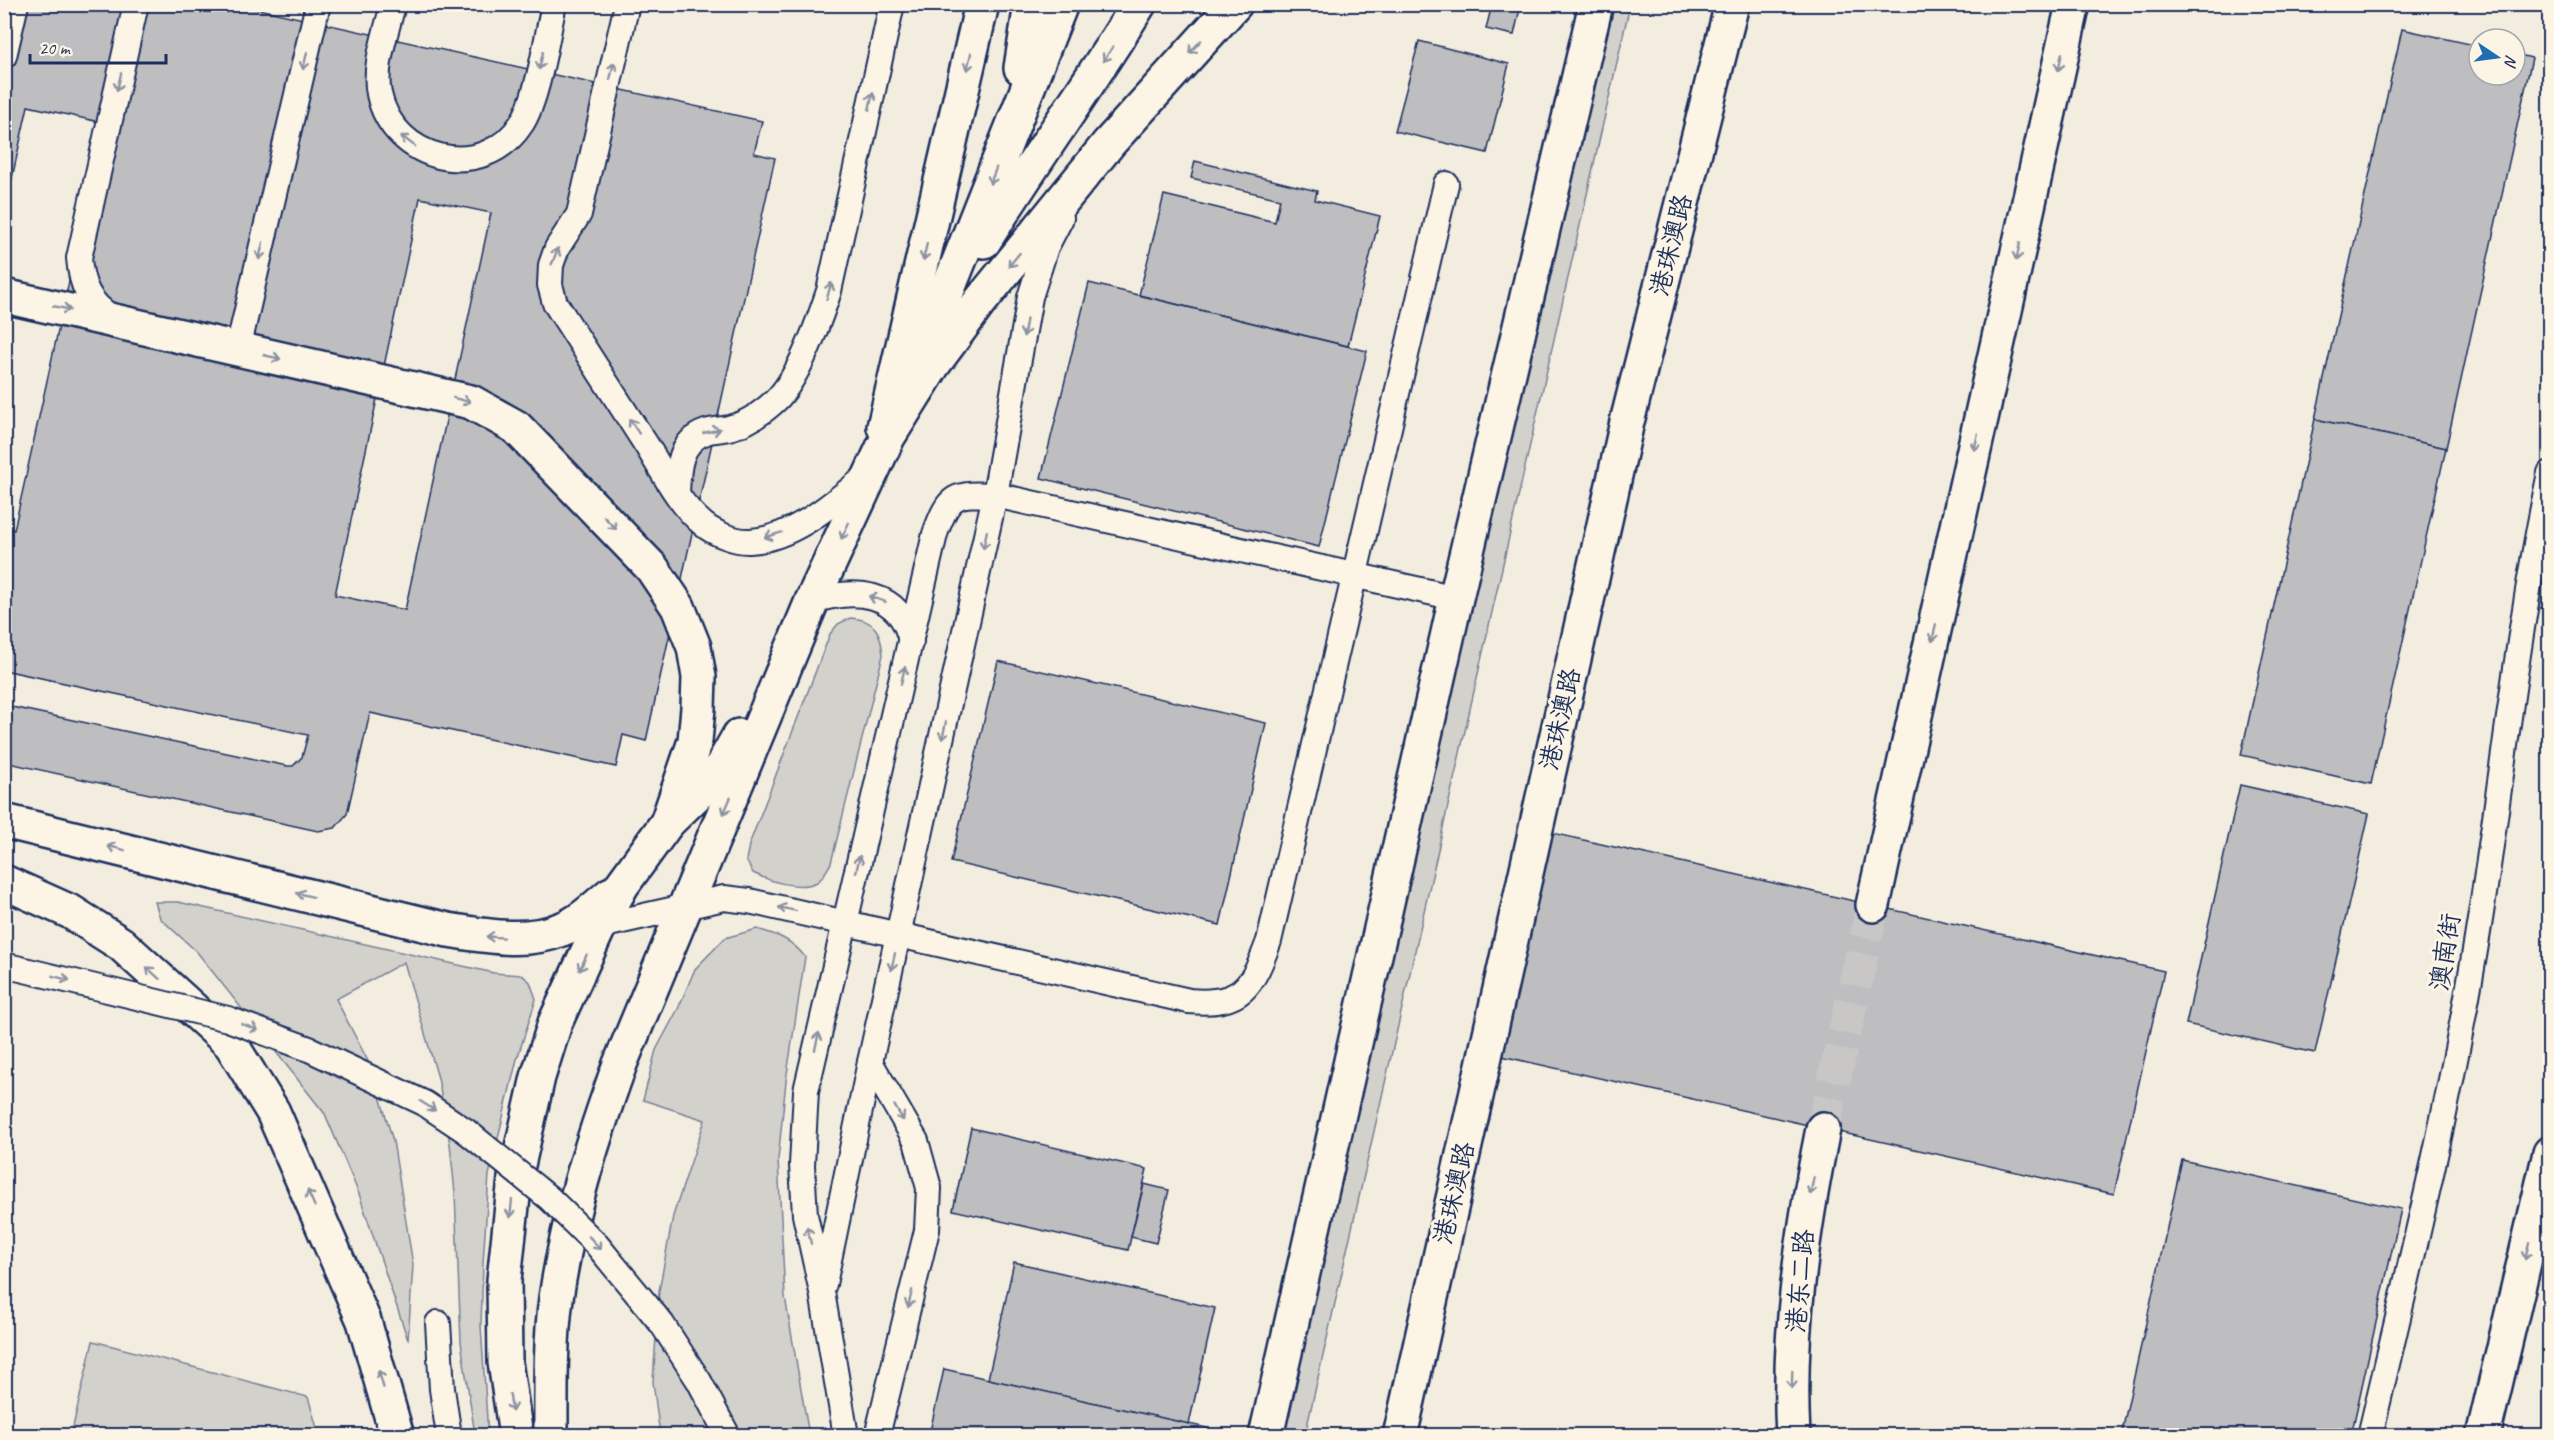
<svg xmlns="http://www.w3.org/2000/svg" width="2554" height="1440" font-family="Caveat,'LXGW WenKai TC',sans-serif">
  <rect width="100%" height="100%" fill="#f3ede0"/>
  <filter id="ink" filterUnits="userSpaceOnUse"><feTurbulence type="fractalNoise" baseFrequency=".0167" numOctaves="2"/><feDisplacementMap in="SourceGraphic" scale="12" xChannelSelector="R" yChannelSelector="G"/><feConvolveMatrix kernelMatrix="1 2 1 2 8 2 1 2 1" color-interpolation-filters="sRGB"/></filter>
  <g filter="url(#ink)">
    <g fill="#d3d1cc" stroke="#778095" stroke-width="1.5">
      <path d="M1601,5H1630L1305,1435L1274,1436Z"/>
      <path d="M850,618C875,619 881,632 883,655L831,863C827,869 823,879 817,882C800,891 769,881 753,873L746,860L749,845L830,634L838,624Z"/>
      <path d="M155,902H178L494,973L522,975L530,982L536,999L517,1059L489,1175L483,1263L481,1325L488,1435H475L461,1342L455,1193L450,1144L438,1078L404,962L336,999L372,1069L393,1141L413,1265L408,1340L359,1194L325,1114L197,952L160,918Z"/>
      <path d="M757,929C778,935 791,939 805,957L786,1081L778,1160L785,1297L809,1435H660L653,1382L659,1291L673,1216L705,1120L643,1100L656,1050L678,1009L695,969L725,938Z"/>
      <path d="M93,1341L308,1397L319,1435H71Z"/>
    </g>
    <g fill="#bebec0" stroke="#1b2f5e" stroke-width="1.5" fill-rule="evenodd">
      <path d="M4,4H236L762,121L754,153L775,158L646,741L623,735L616,767L370,713L347,814L335,828L318,831L4,762V702L12,707L287,766H293L302,757L308,735L8,671L4,684V527L14,530L104,123L28,106L4,214ZM420,198L491,213L405,610L335,595Z"/>
      <path d="M1492,4H1521L1514,35L1486,29Z"/>
      <path d="M2402,29L2479,46V75H2515V54L2532,58L2446,448L2315,419Z"/>
      <path d="M1419,41L1509,64L1487,153L1395,131Z"/>
      <path d="M1195,161L1317,191L1315,200L1380,216L1348,346L1139,295L1164,195L1275,222L1280,199L1191,178Z"/>
      <path d="M1089,283L1367,351L1319,547L1041,478Z"/>
      <path d="M2315,419L2446,448L2371,784L2241,755Z"/>
      <path d="M2550,550V610L2536,607Z"/>
      <path d="M998,661L1266,723L1220,925L951,862Z"/>
      <path d="M2240,785L2369,814L2315,1053L2186,1024Z"/>
      <path d="M1548,832L2164,971L2114,1194L1497,1055Z"/>
      <path d="M971,1128L1147,1169L1128,1250L953,1210Z"/>
      <path d="M2182,1160L2401,1209L2351,1436H2121Z"/>
      <path d="M1144,1184L1169,1190L1156,1243L1131,1237Z"/>
      <path d="M1014,1262L1215,1308L1189,1424L988,1379Z"/>
      <path d="M944,1369L1207,1428L1206,1436H929Z"/>
    </g>
    <g fill="none" stroke-linecap="round" stroke-linejoin="round">
      <path stroke="#c8c7c6" stroke-width="33" stroke-dasharray="33 16" stroke-linecap="butt" d="M1823,1129L1873,905"/>
      <defs>
        <g id="service">
          <path d="M393,4C387,31 373,66 379,94C393,161 483,184 522,123C538,98 547,36 554,4"/>
          <path d="M627,4L579,214L557,248L551,265L550,285L555,303C586,351 616,398 647,446C663,472 679,504 703,524C713,533 736,542 750,541C794,539 835,501 868,475"/>
          <path d="M4,56L16,4"/>
          <path d="M113,318C89,304 81,285 79,258L136,4"/>
          <path d="M238,349L318,4"/>
          <path d="M677,493C678,469 679,441 706,432C714,429 724,430 732,427C748,423 763,412 775,401C798,380 819,321 829,291L892,4"/>
          <path d="M812,601C855,588 900,590 911,641"/>
          <path d="M591,928L724,898L749,901L1189,1001C1242,1006 1252,987 1269,941L1446,184"/>
          <path d="M870,1062L916,1141L929,1188L927,1230L877,1436"/>
          <path d="M824,1284L870,1062L995,495L1030,297L1046,247L1061,218"/>
          <path d="M438,1323L442,1389L449,1436"/>
          <path d="M846,1436L822,1292L805,1215L802,1165L806,1091L935,534C949,494 955,493 995,495L1456,598"/>
          <path d="M2370,1436C2410,1266 2452,1097 2479,926C2503,775 2518,623 2550,473"/>
        </g>
        <g id="minor">
          <path d="M4,296L471,402L516,427L652,568L678,607L694,647L699,677L698,708L695,741L667,823"/>
          <path d="M1266,1436L1456,598L1596,4"/>
          <path d="M1400,1436L1627,422L1732,4"/>
        </g>
        <path id="secondary" d="M2483,1436L2550,1153"/>
        <g id="primary">
          <path d="M1021,68L1031,4"/>
          <path d="M984,241C1034,161 1089,85 1139,4"/>
          <path d="M918,365L1061,4"/>
          <path d="M884,427L982,4"/>
          <path d="M4,821L448,930C486,936 526,944 562,929C581,922 596,906 611,894"/>
          <path d="M4,882L71,912L121,944L231,1044L273,1112L364,1321L397,1436"/>
          <path d="M516,1436L505,1362L504,1280L515,1178L538,1077L555,1023L599,927L622,885L667,823L703,788L722,766L739,736"/>
          <path d="M551,1436C551,1390 550,1343 556,1298C568,1217 592,1141 620,1064L812,601L888,437L933,365L979,303L1109,143L1235,4"/>
        </g>
        <g id="trunk">
          <path d="M1873,905L2073,4"/>
          <path d="M1793,1436C1787,1332 1803,1229 1823,1129"/>
        </g>
      </defs>
      <use href="#service" stroke="#1b2f5e" stroke-width="28"/>
      <use href="#minor" stroke="#1b2f5e" stroke-width="38"/>
      <use href="#secondary" stroke="#1b2f5e" stroke-width="38"/>
      <use href="#primary" stroke="#1b2f5e" stroke-width="38"/>
      <use href="#trunk" stroke="#1b2f5e" stroke-width="38"/>
      <use href="#service" stroke="#fcf5e5" stroke-width="24"/>
      <use href="#minor" stroke="#fcf5e5" stroke-width="33"/>
      <use href="#secondary" stroke="#fcf5e5" stroke-width="33"/>
      <use href="#primary" stroke="#fcf5e5" stroke-width="33"/>
      <use href="#trunk" stroke="#fcf5e5" stroke-width="33"/>
      <defs>
        <path id="service-bridge" d="M4,965L228,1019L309,1049L424,1103L466,1131L549,1198L597,1245L662,1324L699,1381L728,1436"/>
      </defs>
      <use href="#service-bridge" stroke="#1b2f5e" stroke-width="28" stroke-linecap="butt"/>
      <use href="#service-bridge" stroke="#fcf5e5" stroke-width="24"/>
    </g>
    <defs><path id="oneway-shaft" d="M-6 0H5M1.5-3L5.5 0L1.5 3" fill="none" stroke-width="1.6" stroke-linecap="round" stroke-linejoin="round" transform="scale(1.5)"/></defs>
    <g stroke="#8c92a2">
      <use href="#oneway-shaft" transform="translate(1195 47) rotate(133)"/>
      <use href="#oneway-shaft" transform="translate(1108 54) rotate(122)"/>
      <use href="#oneway-shaft" transform="translate(305 61) rotate(103)"/>
      <use href="#oneway-shaft" transform="translate(541 61) rotate(103)"/>
      <use href="#oneway-shaft" transform="translate(969 62) rotate(103)"/>
      <use href="#oneway-shaft" transform="translate(2060 62) rotate(102)"/>
      <use href="#oneway-shaft" transform="translate(612 71) rotate(-77)"/>
      <use href="#oneway-shaft" transform="translate(119 82) rotate(103)"/>
      <use href="#oneway-shaft" transform="translate(871 101) rotate(-78)"/>
      <use href="#oneway-shaft" transform="translate(408 141) rotate(-143)"/>
      <use href="#oneway-shaft" transform="translate(993 176) rotate(111)"/>
      <use href="#oneway-shaft" transform="translate(261 251) rotate(103)"/>
      <use href="#oneway-shaft" transform="translate(925 252) rotate(103)"/>
      <use href="#oneway-shaft" transform="translate(2018 252) rotate(102)"/>
      <use href="#oneway-shaft" transform="translate(555 256) rotate(-68)"/>
      <use href="#oneway-shaft" transform="translate(1014 260) rotate(129)"/>
      <use href="#oneway-shaft" transform="translate(829 291) rotate(-74)"/>
      <use href="#oneway-shaft" transform="translate(62 308) rotate(13)"/>
      <use href="#oneway-shaft" transform="translate(1025 328) rotate(100)"/>
      <use href="#oneway-shaft" transform="translate(272 357) rotate(13)"/>
      <use href="#oneway-shaft" transform="translate(462 400) rotate(14)"/>
      <use href="#oneway-shaft" transform="translate(634 426) rotate(-123)"/>
      <use href="#oneway-shaft" transform="translate(712 431) rotate(-13)"/>
      <use href="#oneway-shaft" transform="translate(1976 442) rotate(102)"/>
      <use href="#oneway-shaft" transform="translate(610 523) rotate(46)"/>
      <use href="#oneway-shaft" transform="translate(845 531) rotate(115)"/>
      <use href="#oneway-shaft" transform="translate(773 535) rotate(163)"/>
      <use href="#oneway-shaft" transform="translate(985 540) rotate(102)"/>
      <use href="#oneway-shaft" transform="translate(877 599) rotate(-161)"/>
      <use href="#oneway-shaft" transform="translate(1934 633) rotate(102)"/>
      <use href="#oneway-shaft" transform="translate(903 675) rotate(-77)"/>
      <use href="#oneway-shaft" transform="translate(944 731) rotate(102)"/>
      <use href="#oneway-shaft" transform="translate(727 806) rotate(113)"/>
      <use href="#oneway-shaft" transform="translate(116 848) rotate(-166)"/>
      <use href="#oneway-shaft" transform="translate(858 864) rotate(-77)"/>
      <use href="#oneway-shaft" transform="translate(305 895) rotate(-166)"/>
      <use href="#oneway-shaft" transform="translate(787 909) rotate(-168)"/>
      <use href="#oneway-shaft" transform="translate(495 937) rotate(-176)"/>
      <use href="#oneway-shaft" transform="translate(893 962) rotate(103)"/>
      <use href="#oneway-shaft" transform="translate(583 963) rotate(114)"/>
      <use href="#oneway-shaft" transform="translate(153 973) rotate(-138)"/>
      <use href="#oneway-shaft" transform="translate(61 978) rotate(14)"/>
      <use href="#oneway-shaft" transform="translate(250 1027) rotate(21)"/>
      <use href="#oneway-shaft" transform="translate(817 1041) rotate(-77)"/>
      <use href="#oneway-shaft" transform="translate(428 1106) rotate(32)"/>
      <use href="#oneway-shaft" transform="translate(899 1113) rotate(59)"/>
      <use href="#oneway-shaft" transform="translate(1812 1186) rotate(101)"/>
      <use href="#oneway-shaft" transform="translate(311 1198) rotate(-114)"/>
      <use href="#oneway-shaft" transform="translate(511 1209) rotate(96)"/>
      <use href="#oneway-shaft" transform="translate(809 1235) rotate(-103)"/>
      <use href="#oneway-shaft" transform="translate(595 1243) rotate(47)"/>
      <use href="#oneway-shaft" transform="translate(2527 1251) rotate(103)"/>
      <use href="#oneway-shaft" transform="translate(910 1299) rotate(104)"/>
      <use href="#oneway-shaft" transform="translate(381 1379) rotate(-106)"/>
      <use href="#oneway-shaft" transform="translate(1792 1380) rotate(92)"/>
      <use href="#oneway-shaft" transform="translate(511 1403) rotate(82)"/>
    </g>
  </g>
  <g text-anchor="middle" dominant-baseline="central" stroke-width="6" stroke-linejoin="round" paint-order="stroke">
    <g font-size="26" fill="#1b2f5e" stroke="#fcf5e5">
      <text transform="translate(1671 245) rotate(-76)">港珠澳路</text>
      <text transform="translate(1560 719) rotate(-77)">港珠澳路</text>
      <text transform="translate(2445 952) rotate(-81)">澳南街</text>
      <text transform="translate(1454 1193) rotate(-77)">港珠澳路</text>
      <text transform="translate(1800 1281) rotate(-85)">港东二路</text>
    </g>
  </g>
  <rect width="2554" height="1440" fill="none" stroke="#fcf5e5" stroke-width="24"/>
  <rect x="12" y="12" width="2530" height="1416" fill="none" stroke="#1b2f5e" stroke-width="2" filter="url(#ink)"/>
  <g transform="translate(2497 57) rotate(103)"><circle r="28" fill="#fcf5e5" stroke="#a2a6af" stroke-width="1.5"/>
  <path d="M0-4.5L10 22L0 15L-10 22Z" fill="#1f6fb2"/>
  <text y="-9" font-size="16" font-weight="bold" text-anchor="middle" fill="#1b2f5e">N</text>
  </g>
  <path d="M30 54v9h136v-9" fill="none" stroke="#1b2f5e" stroke-width="3"/>
  <text x="39" y="54" font-size="18" fill="#1b2f5e" stroke="#fcf5e5" stroke-width="4.5" paint-order="stroke">20 m</text>
</svg>
